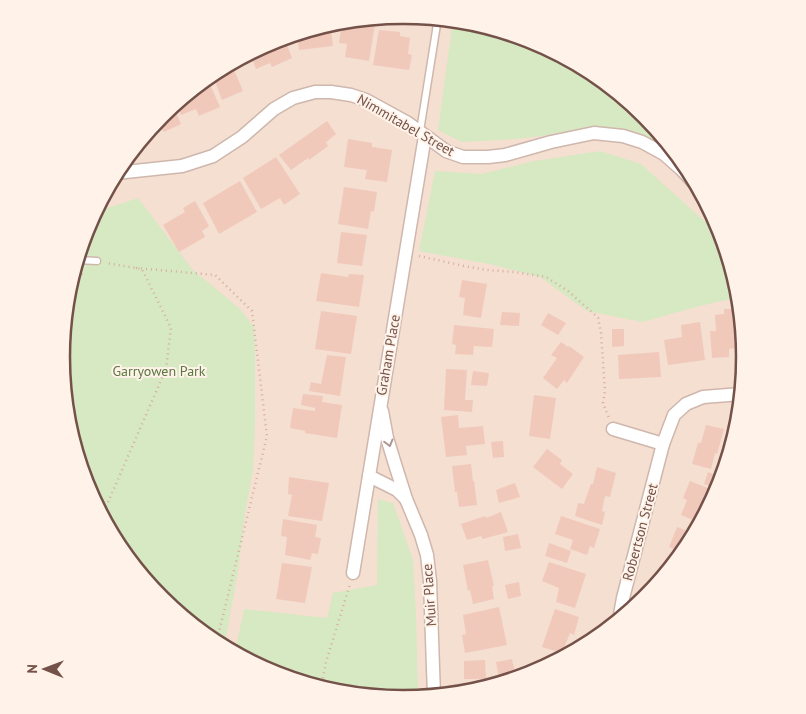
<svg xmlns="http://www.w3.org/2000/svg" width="806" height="714" font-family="'PT Sans',sans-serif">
  <rect width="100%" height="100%" fill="#fcefe3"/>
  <circle fill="#f4dfd1" cx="403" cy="357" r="341"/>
  <g fill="#d7e9c2">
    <path d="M453,20L470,22L534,41L593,73L645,115L688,168L669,150L626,130H587L518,139L462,142L438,130Z"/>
    <path d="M600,151L641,164L722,237L738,291L739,297L700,306L642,322L587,311L540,277L489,264L419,251L435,171L482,174L534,161Z"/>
    <path d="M138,198L192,269L240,309L254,327L255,347V429L253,469L244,520L238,572L224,647L213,641L161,599L118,547L87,488L68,423L61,357L68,290L87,226L95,212Z"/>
    <path d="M378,499L393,503L413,560L416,616L418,697L403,699L336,692L272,673L235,653L244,609L327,618L333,593L377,585Z"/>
  </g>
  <g fill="#f1c9bb">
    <path d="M348,20L375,24L369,61L345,57L347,44L339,43L342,21Z"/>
    <path d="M330,23L333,46L299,50L297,33Z"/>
    <path d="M379,30L400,32V36L410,38L408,54L412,55L409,70L373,65Z"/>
    <path d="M284,37L292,58L272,67L270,63L256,69L250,53L272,41Z"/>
    <path d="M231,63L243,91L222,100L212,73Z"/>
    <path d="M208,80L220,107L199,116L196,109L181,115L176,103L201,83Z"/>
    <path d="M173,106L181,124L164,132L160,127L147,132L161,115Z"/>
    <path d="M327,121L336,134L326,142L328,146L309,160L308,158L291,170L279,155Z"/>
    <path d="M348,139L372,143V147L392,150L387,182L365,179L367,170L344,167Z"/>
    <path d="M276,157L300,194L284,205L280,198L261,209L243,178Z"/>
    <path d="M240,181L257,212L219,234L203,203Z"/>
    <path d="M344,187L377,192L374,212L371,211L368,229L338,224Z"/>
    <path d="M195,201L209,226L202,231L205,237L179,252L163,225L185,212L183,208Z"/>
    <path d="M341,232L367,235L362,266L337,263Z"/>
    <path d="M321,273L348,277L349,274L364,275L359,307L316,301Z"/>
    <path d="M462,280L487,284L481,318L463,315L465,298L459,297Z"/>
    <path d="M724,309H740L744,351H739V348L729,349V357L712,358L710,331H716L715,315L724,314Z"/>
    <path d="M321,311L357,316L351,354L315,349Z"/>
    <path d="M502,312L520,313L519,326L500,325Z"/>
    <path d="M548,313L566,323L558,335L541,325Z"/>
    <path d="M700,322L705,360L668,365L664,340L682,337L681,325Z"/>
    <path d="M454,325L494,329L492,347L474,346L473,355L455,354L456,345L452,344Z"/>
    <path d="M612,329H624V346L612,347Z"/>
    <path d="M561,342L568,347L569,346L584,357L567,383L564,380L557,389L543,378L557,358L551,355Z"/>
    <path d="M659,352L661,377L619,379L618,355Z"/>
    <path d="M327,355L346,357L340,396L309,391L311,382L321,384Z"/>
    <path d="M446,369L467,370L465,400H473L472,412L444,410Z"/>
    <path d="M473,371L489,373L487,386L471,385Z"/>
    <path d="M303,394L323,396L322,402L342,405L337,438L305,433V431L290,428L293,408L315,411V408L301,405Z"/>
    <path d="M534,395L556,398L550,439L529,436Z"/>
    <path d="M458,415L459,428L483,426L485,444L466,446L467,455L446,457L441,417Z"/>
    <path d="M706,425L724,429L717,454L715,453L711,469L692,464L698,443H701Z"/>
    <path d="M503,441L504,457L493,458L491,442Z"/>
    <path d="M547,449L562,460L560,464L573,474L562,489L533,467Z"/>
    <path d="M471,464L473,481H474L477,505L459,507L457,492H455L452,466Z"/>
    <path d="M597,467L616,473L610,497L605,496L602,511L605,512L602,525L575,516L578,503L584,504L591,484H593Z"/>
    <path d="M708,472L722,478L718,489L704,484Z"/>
    <path d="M289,477L329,483L322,521L288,516L292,495L288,494Z"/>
    <path d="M690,481L710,489L698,522L681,515L687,500L683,498Z"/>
    <path d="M515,483L520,497L499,503L496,490Z"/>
    <path d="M501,512L508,532L483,539L481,536L467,540L461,524L485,516L486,518Z"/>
    <path d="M561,516L600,529L594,548L590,546L587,555L570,549L573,540L555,534Z"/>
    <path d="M283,519L317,525L315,537L321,538L318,554L312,553L310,560L285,555L287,537L281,536Z"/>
    <path d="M677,527L695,534L687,547L674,563L672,562L676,550L669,547Z"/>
    <path d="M518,534L521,548L505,551L503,537Z"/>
    <path d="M549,543L571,551L567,563L545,556Z"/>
    <path d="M488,560L494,586H492L494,599L473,604L470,590L468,591L463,565Z"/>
    <path d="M549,562L586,574L575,608L556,602L559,588L542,581Z"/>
    <path d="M282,563L312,567L305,603L276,599Z"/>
    <path d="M519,582L521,596L508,599L505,585Z"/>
    <path d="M499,607L507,645L465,653L462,635L466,634L463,615Z"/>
    <path d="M555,609L579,617L574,635L570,633L562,653L542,647Z"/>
    <path d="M512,659L516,678L500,683L496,662Z"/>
    <path d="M485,660L486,679H464V661Z"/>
    <path d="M540,662L551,664L539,670Z"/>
  </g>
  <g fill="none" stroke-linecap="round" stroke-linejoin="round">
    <defs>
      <g id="lane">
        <path d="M420,131L438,18"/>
        <path d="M77,260L97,261"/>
      </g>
      <g id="street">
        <path d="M116,173L182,166L213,156L242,137L274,109L293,98L315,92H331L351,95L366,100L408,123L446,151L463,157H488L505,155L551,142L594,133L623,136L642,142L664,154L682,170L698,187"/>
        <path d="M382,411L387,438L394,461L406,499L421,535L427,555L430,581L434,696"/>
        <path d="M613,429L663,444"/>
        <path d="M369,476L397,490L406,499"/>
        <path d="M353,573L425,136"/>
        <path d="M619,620L623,598L663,444L674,415L686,404L703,397L741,394"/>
      </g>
    </defs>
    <use href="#lane" stroke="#cfb7ad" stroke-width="9"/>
    <use href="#street" stroke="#cfb7ad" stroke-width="15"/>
    <g stroke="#d6ac9e" stroke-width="2.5" stroke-dasharray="1 4" stroke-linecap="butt">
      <path d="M419,256L464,266L487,270L515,272L546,277L568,291L593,313L598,318L601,333L605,391L603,403L609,418"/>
      <path d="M136,268L215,275L252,311L267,436L217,640"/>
      <path d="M70,284L84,272"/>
      <path d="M102,516L166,369L171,328L142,269L106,263"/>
      <path d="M215,642L217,640L239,650L259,665L321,682"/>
      <path d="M321,688L326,662L350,584"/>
    </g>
    <use href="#lane" stroke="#fff" stroke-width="6"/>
    <use href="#street" stroke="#fff" stroke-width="12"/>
  </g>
  <defs><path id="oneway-chevron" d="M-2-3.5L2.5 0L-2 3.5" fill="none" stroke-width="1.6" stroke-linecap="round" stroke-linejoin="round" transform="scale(1.25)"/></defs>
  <use stroke="#ac9792" href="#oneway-chevron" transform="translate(389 443) rotate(75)"/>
  <g text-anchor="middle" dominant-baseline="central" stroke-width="4" stroke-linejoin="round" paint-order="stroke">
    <g font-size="14" fill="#745249" stroke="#fff3e9">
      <text transform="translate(406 125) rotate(30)">Nimmitabel Street</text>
      <text transform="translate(388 355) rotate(-80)">Graham Place</text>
      <text transform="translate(640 532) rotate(-75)">Robertson Street</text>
      <text transform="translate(429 595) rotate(-94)">Muir Place</text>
    </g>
    <g font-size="14" fill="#5a7942" stroke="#fff3e9">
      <text x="159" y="371">Garryowen Park</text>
    </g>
  </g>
  <path d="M0 0H806V714H0ZM70 357a333 333 0 1 1 666 0a333 333 0 1 1-666 0Z" fill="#fff3e9" fill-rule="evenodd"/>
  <path fill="none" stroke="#745249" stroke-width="2.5" d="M70 357a333 333 0 1 1 666 0a333 333 0 1 1-666 0Z"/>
  <g transform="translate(45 669) rotate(271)" stroke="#fff3e9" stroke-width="4" paint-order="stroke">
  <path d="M0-4L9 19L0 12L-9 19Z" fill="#745249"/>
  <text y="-8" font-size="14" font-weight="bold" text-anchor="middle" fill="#745249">N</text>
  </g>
</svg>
